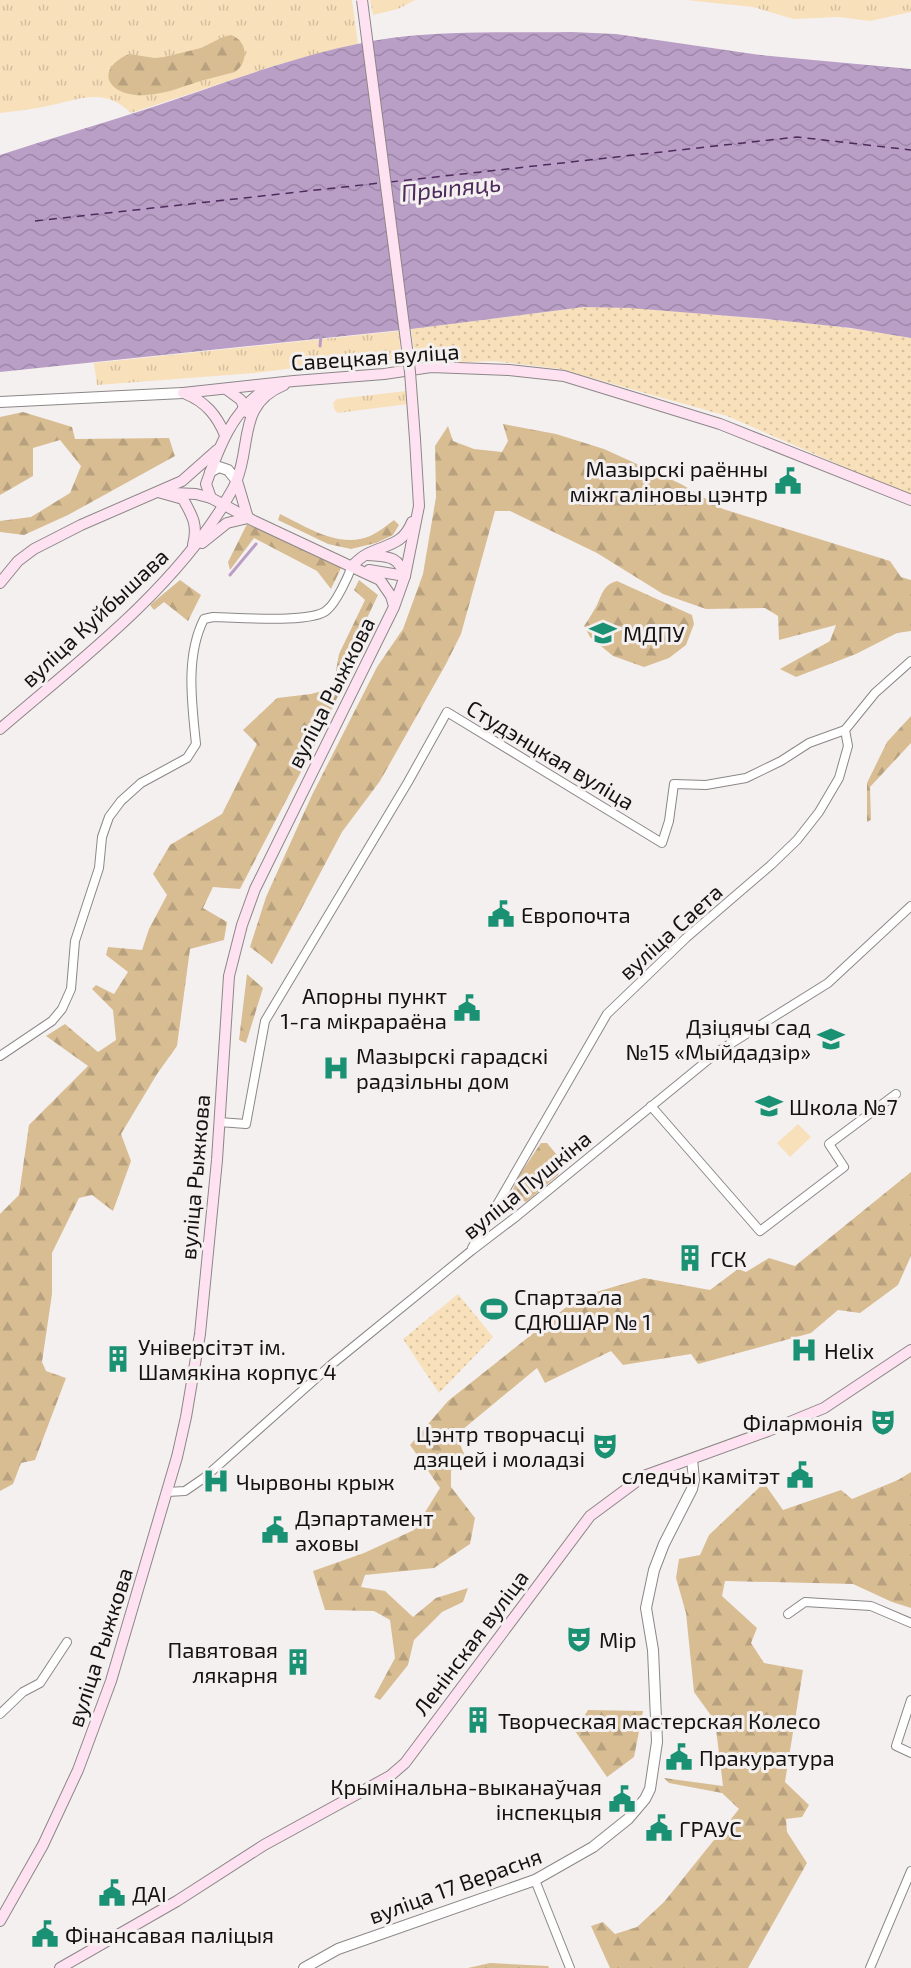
<svg xmlns="http://www.w3.org/2000/svg" width="911" height="1968" font-family="'Exo 2',sans-serif">
  <defs>
    <pattern id="grass-tufts" width="24" height="20" patternUnits="userSpaceOnUse" patternTransform="scale(1.5)"><rect width="24" height="20" fill="#f8e0ba"/><path d="M3 7l-1-3M5 7V3M7 7l1-3M15 17l-1-3M17 17v-4M19 17l1-3" fill="none" stroke="#d4bf9f"/></pattern>
    <pattern id="forest-firs" width="22" height="20" patternUnits="userSpaceOnUse" patternTransform="scale(1.5)"><rect width="22" height="20" fill="#d8bd93"/><path d="M5 1l3.5 6h-7zM16 11l3.5 6h-7z" fill="#b8a17e"/></pattern>
    <pattern id="park-dots" width="8" height="8" patternUnits="userSpaceOnUse" patternTransform="scale(1.5)"><rect width="8" height="8" fill="#f8e0ba"/><path d="M2 2h.1M6 6h.1" fill="none" stroke="#d4bf9f" stroke-width="1.8" stroke-linecap="round"/></pattern>
    <pattern id="water-waves" width="16" height="10" patternUnits="userSpaceOnUse" patternTransform="scale(1.5)"><rect width="16" height="10" fill="#b99ec6"/><path d="M0 5q4-4 8 0t8 0" fill="none" stroke="#9e87a9"/></pattern>
  </defs>
  <rect width="100%" height="100%" fill="#f5f0f0"/>
  <g fill="url(#grass-tufts)">
    <path d="M0,0H352L358,44L280,64L131,113C105,88 83,98 52,105C35,109 17,111 0,113Z"/>
    <path d="M370,0H415L398,9L373,15Z"/>
    <path d="M686,0H911V12L870,21L839,17L794,19L753,7Z"/>
    <path d="M399,331L401,359L380,361L361,360L352,355L341,356L333,363L255,373L97,385L94,363Z"/>
    <path d="M406,391L408,404L338,413L334,409L333,403L337,399Z"/>
  </g>
  <g fill="url(#forest-firs)">
    <path d="M231,35C248,41 249,62 235,72C225,75 214,77 204,80C184,86 166,94 146,95C111,98 91,71 129,54L155,58L164,57L201,48L223,37Z"/>
    <path d="M23,412L72,427L75,439L169,438L175,456L68,515L24,535L0,532V521L31,517L70,493L81,466L60,440L33,448V476L0,495V417Z"/>
    <path d="M503,424L556,434L604,449L681,484L723,509L890,561L901,577L911,580V631L897,633L856,654L796,677L780,669L830,641L836,625L779,640L778,616L765,608L706,609L663,594L597,553L510,511H495L461,634L446,664L380,781L342,832L272,964L250,947L266,897L312,795L377,667L403,629L423,574L436,497L435,446L448,426L453,441L474,449L502,452L508,441Z"/>
    <path d="M280,514C307,527 339,549 370,536C379,532 387,525 394,520L399,525L393,535L376,543L351,549L328,544L278,520Z"/>
    <path d="M247,524L341,568L331,589L317,571L254,538L230,570L228,562Z"/>
    <path d="M180,580L201,595L188,621L164,602L154,610L150,605Z"/>
    <path d="M359,580L378,595L348,658L351,668L317,741L240,889L213,887L203,908L227,922L224,940L190,949L177,1046L157,1074L121,1134L131,1161L113,1211L92,1195L79,1198L52,1253V1294L42,1362L46,1371L66,1378L35,1460L21,1463L13,1484L0,1491V1214L19,1195L29,1125L88,1066L46,1036L65,1024L98,1052L116,1040L113,1010L92,989L96,985L114,994L128,972L106,955L108,947L142,950L149,929L167,895L153,874L170,845L222,814L257,744L243,730L277,698L311,694L333,688L339,654L365,600L354,590Z"/>
    <path d="M617,581L692,615L694,624L686,645L669,658L644,667L613,656L590,637L584,626C589,619 593,612 597,605C602,594 604,584 617,581Z"/>
    <path d="M911,716V743L870,787L871,820L867,822V783L887,742Z"/>
    <path d="M247,974L263,988L246,1043L239,1040Z"/>
    <path d="M541,1143H547L557,1155L561,1167L558,1175L526,1202L516,1198L512,1192L518,1177Z"/>
    <path d="M911,1172V1256L898,1285L860,1313L838,1310L811,1333L698,1364L691,1354L623,1365L611,1351L545,1383L537,1368L456,1435L465,1456L451,1471V1487L475,1518L470,1544L434,1568L365,1575L361,1587L385,1591L413,1617L436,1598L468,1588L463,1602L442,1612L414,1640L408,1665L380,1700L374,1697L395,1658L390,1620L374,1611L325,1610L313,1571L364,1553L414,1530L440,1488L410,1445L448,1401L579,1297L644,1278L710,1290L738,1269L746,1272L769,1258L795,1266Z"/>
    <path d="M911,1472V1608L892,1602L853,1584L725,1581L722,1596L757,1628L751,1643L764,1663L803,1670L785,1782L809,1805L802,1817L786,1819L787,1832L807,1863L748,1968H610L591,1926L603,1922L615,1934L637,1927L664,1902L739,1809L722,1793L669,1783L664,1778L723,1786L715,1721L694,1692L686,1613L676,1578L679,1559L700,1555L709,1535L764,1483L783,1510L841,1490L852,1499L898,1480Z"/>
    <path d="M588,1710L643,1711L634,1757L607,1777L575,1731Z"/>
    <path d="M490,1963L548,1966L549,1968H468Z"/>
  </g>
  <g fill="url(#park-dots)">
    <path d="M584,307C628,306 672,311 716,315C781,320 846,326 911,338V496L727,416L560,369L494,361L416,364L411,329Z"/>
    <path d="M458,1294L493,1337L439,1393L403,1339Z"/>
  </g>
  <path fill="#f8e0ba" d="M798,1124L811,1137L790,1157L777,1143Z"/>
  <path fill="url(#water-waves)" d="M572,32L616,34L760,55L911,69V338L851,328L767,319L630,308L584,307L411,329L0,372V155C52,138 104,123 156,106C233,80 310,50 391,38C451,30 512,33 572,32Z"/>
  <g fill="none" stroke-linecap="round" stroke-linejoin="round">
    <g stroke="#b99ec6" stroke-width="3">
      <path d="M320,346L321,336"/>
      <path d="M230,575L256,544"/>
    </g>
    <g stroke="#4e2b5d" stroke-width="1.5" stroke-dasharray="8 6" stroke-linecap="butt">
      <path d="M390,182L797,137L911,150"/>
      <path d="M35,221L380,183"/>
    </g>
    <defs>
      <g id="minor">
        <path d="M0,1056L52,1021L62,1009L71,989L75,941L99,868L102,837L109,817L121,801L141,783L187,758L196,744C192,704 185,656 204,619L213,617C236,617 312,624 327,610C336,603 348,577 352,566"/>
        <path d="M651,1106L760,1231L844,1167L829,1144L896,1094"/>
        <path d="M219,1122L246,1124L265,1021L408,782L447,712L662,843L669,821L674,784L706,785L746,778L781,761L809,743L845,730"/>
        <path d="M472,1248L607,1014L686,938L771,865L797,840L819,812L839,778L848,746L845,730L875,693L911,661"/>
        <path d="M167,1492L185,1491L204,1478L331,1365L471,1251L517,1216L719,1051L828,983L911,906"/>
        <path d="M788,1614L805,1602L871,1606L911,1623"/>
        <path d="M911,1700L896,1746L911,1753"/>
        <path d="M0,1714L23,1692L40,1683L67,1642"/>
        <path d="M535,1880L570,1968"/>
        <path d="M870,1968L911,1871"/>
      </g>
      <g id="tertiary">
        <path d="M0,402L183,393"/>
        <path d="M210,472L219,467L228,470L237,481"/>
        <path d="M304,1968L338,1949L535,1880L593,1847L628,1819L645,1799L650,1789L657,1742L653,1650L646,1608L654,1570L664,1544L692,1489L694,1480L692,1459"/>
      </g>
      <g id="secondary">
        <path d="M226,389L241,400L246,412"/>
        <path d="M265,389C232,412 219,447 206,484L211,498L254,521L380,580L391,596L394,606"/>
        <path d="M183,393L294,381L384,374L431,367L509,370L564,376L720,424L911,500"/>
        <path d="M186,394C206,402 217,416 225,435"/>
        <path d="M237,481L248,518"/>
        <path d="M158,492L183,499C193,517 198,525 193,545"/>
        <path d="M173,493L196,494L211,498"/>
        <path d="M202,543L227,523L248,518"/>
        <path d="M368,555C387,557 399,555 404,576"/>
        <path d="M352,566C356,562 361,557 367,554C387,544 403,545 412,522"/>
        <path d="M369,570L405,576"/>
        <path d="M0,583L18,561L34,549L81,525L182,481L217,450"/>
        <path d="M0,729C79,661 167,595 223,506C227,498 233,490 236,482C252,445 237,404 284,385"/>
        <path d="M0,1921L43,1845L78,1770L111,1681L177,1457L186,1417L200,1334L217,1160L229,976L242,925L255,889L394,607L405,576L419,506L415,439"/>
        <path d="M60,1968L177,1901L264,1845L390,1776L405,1763L590,1516L644,1476L768,1431L824,1408L911,1350"/>
      </g>
    </defs>
    <use href="#minor" stroke="#8c8787" stroke-width="10"/>
    <use href="#tertiary" stroke="#8c8787" stroke-width="12"/>
    <use href="#secondary" stroke="#8c8787" stroke-width="12"/>
    <use href="#minor" stroke="#fff" stroke-width="8"/>
    <use href="#tertiary" stroke="#fff" stroke-width="10"/>
    <use href="#secondary" stroke="#fee2f2" stroke-width="10"/>
    <defs>
      <path id="secondary-bridge" d="M362,0L410,372L415,439"/>
    </defs>
    <use href="#secondary-bridge" stroke="#8c8787" stroke-width="12" stroke-linecap="butt"/>
    <use href="#secondary-bridge" stroke="#fee2f2" stroke-width="10"/>
  </g>
  <defs>
    <symbol id="civic-bare" viewBox="-9 -9 18 18"><path d="M-.6-6.5H3V-4.5H.6V-3L4-1V1h2V6H-6V1h2V-1L-.6-3ZM-1.2 2.5V6h2.4V2.5Z" fill="#1b9174" stroke="#f5f0f0" stroke-width="2.5" paint-order="stroke"/></symbol>
    <symbol id="university-bare" viewBox="-9 -9 18 18"><path d="M0-5L7-2L0 1L-7-2ZM-4 1L0 2.5L4 1V4Q0 6-4 4Z" fill="#1b9174" stroke="#f5f0f0" stroke-width="2.5" paint-order="stroke"/></symbol>
    <symbol id="school-bare" viewBox="-9 -9 18 18"><path d="M0-5L7-2L0 1L-7-2ZM-4 1L0 2.5L4 1V4Q0 6-4 4Z" fill="#1b9174" stroke="#f5f0f0" stroke-width="2.5" paint-order="stroke"/></symbol>
    <symbol id="hospital-bare" viewBox="-9 -9 18 18"><path d="M-5-5h3v3.5h4V-5h3V5h-3V1.5h-4V5h-3Z" fill="#1b9174" stroke="#f5f0f0" stroke-width="2.5" paint-order="stroke"/></symbol>
    <symbol id="building-bare" viewBox="-9 -9 18 18"><path d="M-4-6H4V6H1V3H-1V6H-4ZM-2.5-4.3h1.7v1.8h-1.7ZM.8-4.3h1.7v1.8H.8ZM-2.5-1h1.7V.8h-1.7ZM.8-1h1.7V.8H.8Z" fill="#1b9174" stroke="#f5f0f0" stroke-width="2.5" paint-order="stroke"/></symbol>
    <symbol id="stadium-bare" viewBox="-9 -9 18 18"><path d="M0-5a6.5 5 0 1 0 0 10a6.5 5 0 1 0 0-10ZM-3.5-1.8h7v3.6h-7Z" fill="#1b9174" stroke="#f5f0f0" stroke-width="2.5" paint-order="stroke"/></symbol>
    <symbol id="theatre-bare" viewBox="-9 -9 18 18"><path d="M-5-5.5Q0-4 5-5.5V0Q5 5 0 6Q-5 5-5 0ZM-3.3-2.5H-1v1.5H-3.3ZM1-2.5H3.3v1.5H1ZM-2.8 1Q0 5.5 2.8 1Z" fill="#1b9174" stroke="#f5f0f0" stroke-width="2.5" paint-order="stroke"/></symbol>
  </defs>
  <g fill-rule="evenodd">
    <use href="#civic-bare" x="769" y="462" width="38" height="38"/>
    <use href="#university-bare" x="584" y="614" width="38" height="38"/>
    <use href="#civic-bare" x="482" y="895" width="38" height="38"/>
    <use href="#civic-bare" x="448" y="989" width="38" height="38"/>
    <use href="#school-bare" x="812" y="1020" width="38" height="38"/>
    <use href="#hospital-bare" x="317" y="1049" width="38" height="38"/>
    <use href="#school-bare" x="750" y="1087" width="38" height="38"/>
    <use href="#building-bare" x="671" y="1239" width="38" height="38"/>
    <use href="#stadium-bare" x="475" y="1290" width="38" height="38"/>
    <use href="#hospital-bare" x="785" y="1331" width="38" height="38"/>
    <use href="#building-bare" x="99" y="1340" width="38" height="38"/>
    <use href="#theatre-bare" x="864" y="1403" width="38" height="38"/>
    <use href="#theatre-bare" x="586" y="1427" width="38" height="38"/>
    <use href="#civic-bare" x="781" y="1456" width="38" height="38"/>
    <use href="#hospital-bare" x="197" y="1462" width="38" height="38"/>
    <use href="#civic-bare" x="256" y="1511" width="38" height="38"/>
    <use href="#theatre-bare" x="560" y="1620" width="38" height="38"/>
    <use href="#building-bare" x="279" y="1643" width="38" height="38"/>
    <use href="#building-bare" x="459" y="1701" width="38" height="38"/>
    <use href="#civic-bare" x="660" y="1738" width="38" height="38"/>
    <use href="#civic-bare" x="603" y="1780" width="38" height="38"/>
    <use href="#civic-bare" x="640" y="1809" width="38" height="38"/>
    <use href="#civic-bare" x="93" y="1874" width="38" height="38"/>
    <use href="#civic-bare" x="26" y="1915" width="38" height="38"/>
  </g>
  <g text-anchor="middle" dominant-baseline="central" stroke-width="6" stroke-linejoin="round" paint-order="stroke">
    <g font-size="22" fill="#141212" stroke="#f5f0f0">
      <text transform="translate(375 356) rotate(-4)">Савецкая вуліца</text>
      <text transform="translate(94 617) rotate(-43)">вуліца Куйбышава</text>
      <text transform="translate(330 692) rotate(-63)">вуліца Рыжкова</text>
      <text transform="translate(551 754) rotate(31)">Студэнцкая вуліца</text>
      <text transform="translate(670 931) rotate(-42)">вуліца Саета</text>
      <text transform="translate(194 1177) rotate(-85)">вуліца Рыжкова</text>
      <text transform="translate(526 1184) rotate(-39)">вуліца Пушкіна</text>
      <text transform="translate(470 1642) rotate(-53)">Ленінская вуліца</text>
      <text transform="translate(99 1647) rotate(-72)">вуліца Рыжкова</text>
      <text transform="translate(455 1885) rotate(-20)">вуліца 17 Верасня</text>
    </g>
    <g font-size="22" fill="#141212" stroke="#f5f0f0" text-anchor="start">
      <text x="768" y="468" text-anchor="end">Мазырскі раённы<tspan x="768" dy="25">міжгаліновы цэнтр</tspan></text>
      <text x="623" y="633">МДПУ</text>
      <text x="521" y="914">Европочта</text>
      <text x="447" y="995" text-anchor="end">Апорны пункт<tspan x="447" dy="25">1-га мікрараёна</tspan></text>
      <text x="811" y="1026" text-anchor="end">Дзіцячы сад<tspan x="811" dy="25">№15 «Мыйдадзір»</tspan></text>
      <text x="356" y="1055">Мазырскі гарадскі<tspan x="356" dy="25">радзільны дом</tspan></text>
      <text x="789" y="1106">Школа №7</text>
      <text x="710" y="1258">ГСК</text>
      <text x="514" y="1296">Спартзала<tspan x="514" dy="25">СДЮШАР № 1</tspan></text>
      <text x="138" y="1346">Універсітэт ім.<tspan x="138" dy="25">Шамякіна корпус 4</tspan></text>
      <text x="824" y="1350">Helix</text>
      <text x="863" y="1422" text-anchor="end">Філармонія</text>
      <text x="585" y="1433" text-anchor="end">Цэнтр творчасці<tspan x="585" dy="25">дзяцей і моладзі</tspan></text>
      <text x="780" y="1475" text-anchor="end">следчы камітэт</text>
      <text x="236" y="1481">Чырвоны крыж</text>
      <text x="295" y="1517">Дэпартамент<tspan x="295" dy="25">аховы</tspan></text>
      <text x="599" y="1639">Мір</text>
      <text x="278" y="1649" text-anchor="end">Павятовая<tspan x="278" dy="25">лякарня</tspan></text>
      <text x="498" y="1720">Творческая мастерская Колесо</text>
      <text x="699" y="1757">Пракуратура</text>
      <text x="602" y="1786" text-anchor="end">Крымінальна-выканаўчая<tspan x="602" dy="25">інспекцыя</tspan></text>
      <text x="679" y="1828">ГРАУС</text>
      <text x="132" y="1893">ДАІ</text>
      <text x="65" y="1934">Фінансавая паліцыя</text>
    </g>
    <g font-size="24" font-style="italic" fill="#4e2b5d" stroke="#f5f0f0">
      <text transform="translate(451 187) rotate(-6)">Прыпяць</text>
    </g>
  </g>
</svg>
